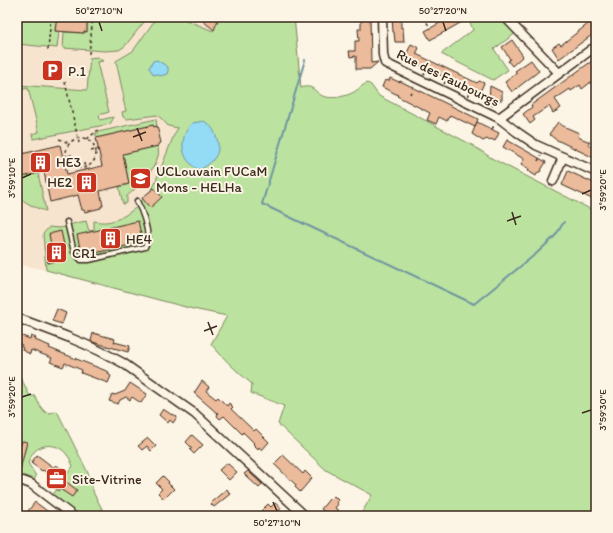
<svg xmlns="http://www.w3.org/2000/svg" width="613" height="533" font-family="Itim,sans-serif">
  <rect width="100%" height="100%" fill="#fcf5e5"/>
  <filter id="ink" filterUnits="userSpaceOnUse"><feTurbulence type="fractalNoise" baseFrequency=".025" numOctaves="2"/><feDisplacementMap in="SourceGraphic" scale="8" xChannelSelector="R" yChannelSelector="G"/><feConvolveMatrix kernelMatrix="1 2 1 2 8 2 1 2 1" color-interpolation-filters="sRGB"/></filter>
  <g filter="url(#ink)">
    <path fill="#f7e4cf" d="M17,17H295L301,88L227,316L193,309L46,270L17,264Z"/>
    <g fill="#bbe39f" stroke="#7b865e">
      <path d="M17,17H57L55,31H59L57,48L17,44Z"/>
      <path d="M67,17H125C132,19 140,17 148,17L125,46L119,50L105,51L63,48L64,32L84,33L87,31V19Z"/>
      <path d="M157,17H179L213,31L219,17H294L301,88C315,83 315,95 326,97C334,99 347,96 354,92C359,89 362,85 367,83L371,85L379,96L472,145L493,159L596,212V516H360L372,495L326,470L278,424L284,406L251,393L252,384C237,372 224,359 211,344L227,316L193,309L46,270L43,234L49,227L59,228L70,226L72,224L86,221L89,231L94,230V221C112,225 124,217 138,206L147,238L140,202L153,188L174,135L178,128L168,126L163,120L157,115L127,119L123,117L122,112L126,111L123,99L124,98L116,61L133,51Z"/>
      <path d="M468,17H501L516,33L494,49L508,70L493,80L441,54L473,30Z"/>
      <path d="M97,57L103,61L97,62L109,112L99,115L100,120L113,117L112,121L110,124L33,139L32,134L39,132L28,88L17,91V85L87,90L90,58Z"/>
      <path d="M156,119L157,126L154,127L153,125L97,138L95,133H98V132Z"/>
      <path d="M158,146C158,149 159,153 158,156C155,170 138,187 127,196V203L123,204L119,187L129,184L123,154Z"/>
      <path d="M38,173L46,211C35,208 25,203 17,195V178Z"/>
      <path d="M17,373C23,379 25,388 30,396H35L40,406L45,412L50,413L57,411L88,473L94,494L106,516H73L50,499L73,466C71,462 70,458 67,455C60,444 43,442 34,452C31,455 30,460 28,463L36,476L32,485L17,481Z"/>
    </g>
    <g fill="#94dbf6" stroke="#7094a0">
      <path d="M157,60L168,67V71L167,74L160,76L157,74L154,75L149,68L153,61Z"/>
      <path d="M204,121C212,126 213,129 216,136C223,153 213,163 199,170C194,168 192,165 189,162C179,150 182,134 192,123Z"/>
    </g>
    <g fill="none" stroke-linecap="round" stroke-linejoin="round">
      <path stroke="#7094a0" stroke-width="2" d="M305,60L262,204L474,304L537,253L555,236L564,222"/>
    </g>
    <g fill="#ebbb9b" stroke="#3b2a1e">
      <path d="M57,17L87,19V32L84,31V33L55,31Z"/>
      <path d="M198,17H219L214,30Z"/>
      <path d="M361,17H370L371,63L378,62L370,69H356V56L350,57L349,51H355V41H359L358,29H361Z"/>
      <path d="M392,17H401V28H403L404,42H395L394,32H393Z"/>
      <path d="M451,17H459L462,22L430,40L425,31Z"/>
      <path d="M593,20L594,22L596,20V32L559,59L552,48L559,43L561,45Z"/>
      <path d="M512,40L523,56L512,66L508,61L510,59L502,47Z"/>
      <path d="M411,44L419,48L416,54L477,83L479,81L484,83L479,94L405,58Z"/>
      <path d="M596,58V78L582,89L580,85L571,91L570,89L555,99L561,108L553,113L549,106L533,117L535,120L530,124L523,114L532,107L531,105Z"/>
      <path d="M531,60L539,71L512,92L505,82L517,73L515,71Z"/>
      <path d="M390,78L399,82L400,81L478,119L475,127L450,115L447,121L439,117L436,124L427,120L430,113L397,96L398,95L382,87L385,80L389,81Z"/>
      <path d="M490,86L502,92V100H489Z"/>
      <path d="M477,122L499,133L495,141L491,139L490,141L487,139L483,141L472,134Z"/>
      <path d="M558,122L563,126L579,133L578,137L590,142L588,145L596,148V153L594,158L555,139L549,134Z"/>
      <path d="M153,125L154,127L157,126L161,143L158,144V146L123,154L129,184L100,191L103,206H101V208L85,212L84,210H82L78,195L50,202L44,172L17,178V155L60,145L67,174L85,170L102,166L96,138Z"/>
      <path d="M507,140L546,162L540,172H538L536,176L528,171L529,169L521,164L524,159L503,147Z"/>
      <path d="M568,171L596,184V191L592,199L562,185Z"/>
      <path d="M154,188L162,197L150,208L142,198Z"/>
      <path d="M138,221L143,242L82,256L77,235Z"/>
      <path d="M61,231L67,258L48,263L45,247L51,245L49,234Z"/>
      <path d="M57,309L66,313L62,324L52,321Z"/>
      <path d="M93,333L115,339L114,342L130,346L128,352L96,343L91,341Z"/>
      <path d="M17,334L30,339L31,336L36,338L35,340L50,346L49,348L109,372L108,374L111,376L108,383L81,373L82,370L65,363L63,367L50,362L52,358L31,350L30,354L22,350L23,348L21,347L22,345L17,343Z"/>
      <path d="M202,381L209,387L206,391L216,399L218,397L227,406L229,403L233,407L231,409L254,431L256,429L269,442L262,450L259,447L258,449L253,444L254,443L243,432L242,434L224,416L220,419L217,416L218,414L194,393Z"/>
      <path d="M130,383L147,394L141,403L132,397L130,400L126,397L120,400L118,404L109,401L112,394L115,395L125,391Z"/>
      <path d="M163,409L172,415L173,414L177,417L173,423L170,420L168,423L159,415Z"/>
      <path d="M192,435L203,445L194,454L190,450L192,448L186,442Z"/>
      <path d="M148,438L156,446L151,451L147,446L142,450L138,446Z"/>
      <path d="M22,441L27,442L19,474H17V451H19Z"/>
      <path d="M37,455L53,467H54L56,465L65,471L61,478L77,490L72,497L60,489L59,491L48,483L52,477L43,470L42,471L31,463Z"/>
      <path d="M283,455L303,474L305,471L312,478L300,492L295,487L296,485L274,464Z"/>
      <path d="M227,463L237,472L229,480L219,470Z"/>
      <path d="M248,471L262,484L259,488L244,474Z"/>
      <path d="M163,476L169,482L168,483L174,489L164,499L158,493L162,489L156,483Z"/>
      <path d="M227,489L230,494L214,507L210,503Z"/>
      <path d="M334,496L338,500L336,503L338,504L335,508L345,516H331L321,509L330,498L331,499Z"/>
      <path d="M35,502L54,516H35L28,511Z"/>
      <path d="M275,503L281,508L279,511L285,516H266L261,511L268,504L271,507Z"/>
    </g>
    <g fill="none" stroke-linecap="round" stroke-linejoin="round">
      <defs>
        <path id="service" d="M67,222L74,252L81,260H89L145,247C146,244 148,241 148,238C147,225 142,211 137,201"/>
        <g id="minor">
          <path d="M382,17L383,55L385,63L499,118L517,132L536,145L596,172"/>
          <path d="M505,17L559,73"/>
          <path d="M499,118L592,49L596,48"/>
          <path d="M553,181L563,157"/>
          <path d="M17,318C53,331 89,344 123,363L195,414L305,516"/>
          <path d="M17,481H23L31,484L73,516"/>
        </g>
      </defs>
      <use href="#service" stroke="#3b2a1e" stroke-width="7"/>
      <use href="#minor" stroke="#3b2a1e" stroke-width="11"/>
      <g stroke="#3b2a1e" stroke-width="1.5" stroke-dasharray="3 3" stroke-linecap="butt">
        <path d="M424,17L430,28"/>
        <path d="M460,18H461V17"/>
        <path d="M48,50L51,17"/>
        <path d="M89,54L93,17"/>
        <path d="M424,75L426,69"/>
        <path d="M65,82L79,143"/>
        <path d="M444,84L447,79"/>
        <path d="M410,94L414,85"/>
        <path d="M468,96L471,91"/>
        <path d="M492,106L495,101"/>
        <path d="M492,129L495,124"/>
        <circle cx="81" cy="153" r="15"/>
        <path d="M59,139L69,143"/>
        <path d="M87,139L98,130"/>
        <path d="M507,141L510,137"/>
        <path d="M91,151L98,149"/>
        <path d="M63,157L72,155"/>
        <path d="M538,161L541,155"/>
        <path d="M84,163L85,170"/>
      </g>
      <use href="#service" stroke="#fcf5e5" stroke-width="4"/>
      <use href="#minor" stroke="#fcf5e5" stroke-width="8"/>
    </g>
  </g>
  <path fill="none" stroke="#3b2a1e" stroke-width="1.5" d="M99,22L102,31M443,22L446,31M137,128L142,141M133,137L146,132M22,178L31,174M582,194L591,190M512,212L516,225M507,221L521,216M208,322L213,335M204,331L217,326M22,397L31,394M582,413L591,410M273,502L277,511"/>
  <defs>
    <symbol id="parking-square" viewBox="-11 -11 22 22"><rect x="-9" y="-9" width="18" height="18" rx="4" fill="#c8321e" stroke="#fcf5e5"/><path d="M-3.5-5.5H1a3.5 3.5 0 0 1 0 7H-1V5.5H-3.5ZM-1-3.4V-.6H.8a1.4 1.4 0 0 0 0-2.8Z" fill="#fff"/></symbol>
    <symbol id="building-square" viewBox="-11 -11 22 22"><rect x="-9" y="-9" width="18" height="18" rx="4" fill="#c8321e" stroke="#fcf5e5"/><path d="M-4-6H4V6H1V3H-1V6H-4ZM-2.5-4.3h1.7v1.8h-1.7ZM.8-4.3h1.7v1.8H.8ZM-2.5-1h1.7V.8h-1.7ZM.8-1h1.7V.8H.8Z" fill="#fff"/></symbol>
    <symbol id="university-square" viewBox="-11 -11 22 22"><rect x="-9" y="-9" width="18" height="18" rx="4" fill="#c8321e" stroke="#fcf5e5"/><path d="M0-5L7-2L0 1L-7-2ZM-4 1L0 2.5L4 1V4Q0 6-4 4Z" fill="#fff"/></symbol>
    <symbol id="office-square" viewBox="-11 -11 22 22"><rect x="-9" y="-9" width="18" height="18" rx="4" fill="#c8321e" stroke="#fcf5e5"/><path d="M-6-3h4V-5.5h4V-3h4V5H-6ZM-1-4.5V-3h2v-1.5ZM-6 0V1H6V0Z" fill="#fff"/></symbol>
  </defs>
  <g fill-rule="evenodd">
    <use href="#parking-square" x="40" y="58" width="25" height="25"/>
    <use href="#building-square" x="28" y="150" width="25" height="25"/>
    <use href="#university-square" x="128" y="166" width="25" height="25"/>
    <use href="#building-square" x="74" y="170" width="25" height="25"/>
    <use href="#building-square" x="98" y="226" width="25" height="25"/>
    <use href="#building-square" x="44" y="240" width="25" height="25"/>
    <use href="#office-square" x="44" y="466" width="25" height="25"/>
  </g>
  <g text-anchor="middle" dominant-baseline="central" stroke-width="4" stroke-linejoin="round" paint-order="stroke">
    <g font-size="14" fill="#3b2a1e" stroke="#fcf5e5" text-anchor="start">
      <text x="68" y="71">P.1</text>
      <text x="56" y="162">HE3</text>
      <text x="156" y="171">UCLouvain FUCaM<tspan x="156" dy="16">Mons - HELHa</tspan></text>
      <text x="72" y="182" text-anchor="end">HE2</text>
      <text x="126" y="239">HE4</text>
      <text x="72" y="253">CR1</text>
      <text x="72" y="479">Site-Vitrine</text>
    </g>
    <g font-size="14" fill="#3b2a1e" stroke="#fcf5e5">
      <text transform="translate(448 78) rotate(26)">Rue des Faubourgs</text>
    </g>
  </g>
  <rect width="613" height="533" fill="none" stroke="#fcf5e5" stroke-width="44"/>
  <rect x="22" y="22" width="569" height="489" fill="none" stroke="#3b2a1e" stroke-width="1.5"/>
  <g font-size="10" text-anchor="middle" fill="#3b2a1e">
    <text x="99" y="14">50°27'10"N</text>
    <text x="443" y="14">50°27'20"N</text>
    <text transform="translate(11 178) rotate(-90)" y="4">3°59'10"E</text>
    <text transform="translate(602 190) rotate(-90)" y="4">3°59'20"E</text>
    <text transform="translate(11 397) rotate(-90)" y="4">3°59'20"E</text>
    <text transform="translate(602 410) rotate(-90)" y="4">3°59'30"E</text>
    <text x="277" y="526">50°27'10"N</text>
  </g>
</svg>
